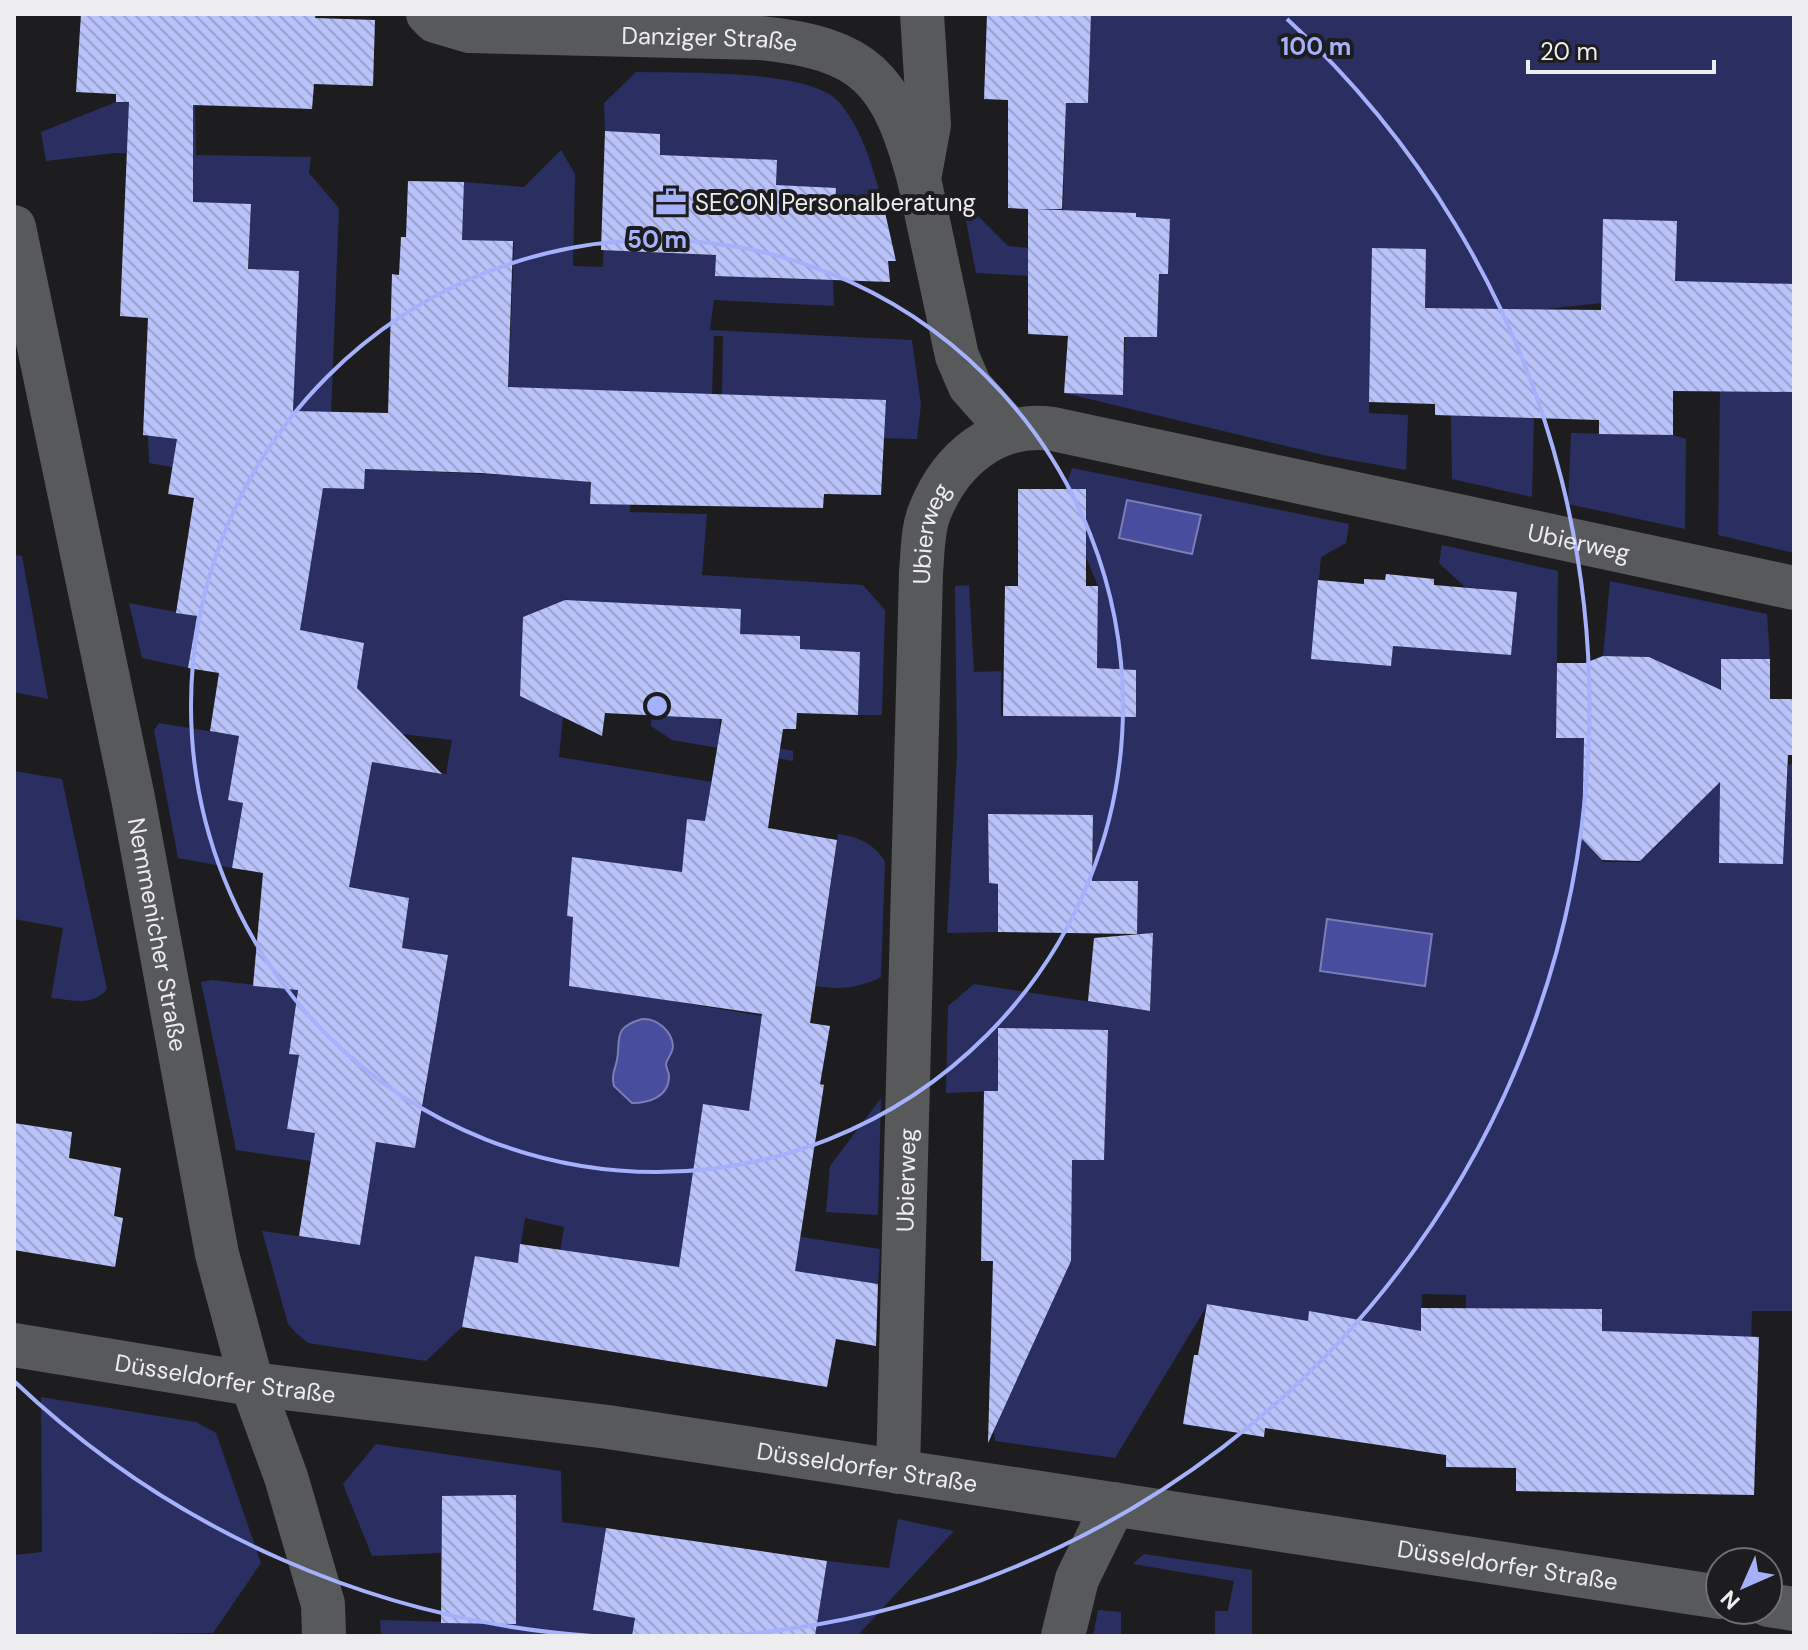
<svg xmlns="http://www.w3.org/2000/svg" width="1808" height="1650" font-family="'DM Sans',sans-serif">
  <defs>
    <pattern id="building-back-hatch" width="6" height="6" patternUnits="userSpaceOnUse" patternTransform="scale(2)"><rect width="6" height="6" fill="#b9c2f9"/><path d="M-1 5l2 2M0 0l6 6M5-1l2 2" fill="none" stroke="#9ca3cd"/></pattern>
  </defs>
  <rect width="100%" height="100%" fill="#1d1d1f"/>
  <g fill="#2b2e61">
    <path d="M1091,14H1794V553L1718,535L1720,391L1651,269L1675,270L1676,221L1603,219L1602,303L1536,310L1425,308L1426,249L1373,248L1369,413L1408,415L1406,470L1328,456L1064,393L1123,395L1125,337L1157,336L1159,279L1134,278L1170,219L1136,217L1135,213L1063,210L1066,103H1088Z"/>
    <path d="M636,72C680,73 810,69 839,102C865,133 873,170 884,208H835L836,189L776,185L777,160H659L660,134L605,131L604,103Z"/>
    <path d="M116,102L195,104L196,155L311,157L309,173L339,208L329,467L333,488L364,489L365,469L505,475L514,242L462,240L464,182L524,187L561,150L575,174L573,266L603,267L604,243L641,252L717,255L756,278L833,280L834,306L714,300L710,330L912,340L921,404L917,439L826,437L722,396L723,336H714L712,395L593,391L590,504H630V512L707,514L702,575L863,585L885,610L882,715H858L860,652L800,649V636L740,634V609L686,606L680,717L720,719L719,736L793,751V761L672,740L651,726L658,605L567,621V599L523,617L520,696L563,717L559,757L712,782L677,1002L763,1016L749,1111L703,1104L691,1189L748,1229L880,1249L878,1284L844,1279L840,1304L627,1259L560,1252L564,1227L525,1218L518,1263L475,1256L462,1327L426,1361L308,1343L296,1333L288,1324L262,1231L360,1245L367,1201L311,1161L236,1150L201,982L212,980L298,990L289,1053L299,1055L288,1129L415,1148L427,1083L386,1076L395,1003L439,1011L448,955L402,948L408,898L336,884L360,828L372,762L446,774L452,740L377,731L355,695L364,643L300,631L223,476L149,463L148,435L292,447L294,383L246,321L251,205L162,201V154L115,153L46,161L41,132Z"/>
    <path d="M976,214L1008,246L1030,248V276L976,273L965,216Z"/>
    <path d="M1451,415L1534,416L1532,497L1452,479Z"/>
    <path d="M1571,433L1673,435L1686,439L1685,529L1568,504Z"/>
    <path d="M1072,468L1349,524L1346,543L1321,557L1312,659L1391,666L1393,646L1511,655L1516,592L1465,587L1439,563L1442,545L1558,571L1556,738H1584L1582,839L1603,862H1639L1662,841L1663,798L1649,657L1603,656L1610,581L1767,614L1770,659L1721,660L1719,863L1783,864L1788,765L1794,763V1311H1752L1750,1380L1602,1331V1310L1547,1309L1465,1336L1466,1295L1422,1294L1420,1376L1309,1312L1308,1321L1208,1304L1115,1458L995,1441L989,1381L1017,1380L1071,1261L1072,1160L1104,1159L1106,1093L1093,1030L998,1028V1091L946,1093L948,1006L974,984L1150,1011L1153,934L1137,935L1138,882L1092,881L1093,815L988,814L989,883L998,884V932L947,933L957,754L955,586L969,585L974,672L1001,671V716L1135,717L1136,670L1097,668L1098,586L1086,557V489H1065Z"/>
    <path d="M14,555L22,556L48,699L14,692Z"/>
    <path d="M129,603L197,616L188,668L142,658Z"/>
    <path d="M159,723L239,736L228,800L243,803L232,868L178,858L154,730Z"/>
    <path d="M14,771L62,779L107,989C92,1007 72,1000 51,998L63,928L14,919Z"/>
    <path d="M838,834C858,837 874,843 885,862L881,977C859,988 841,990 816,986Z"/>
    <path d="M881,1098L878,1215L826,1212L830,1166Z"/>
    <path d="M41,1397L196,1422L216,1433L261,1563L213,1633L14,1636V1555L42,1552Z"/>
    <path d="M376,1444L561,1471L562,1522L606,1528L593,1610L635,1617L632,1636H381L380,1620L515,1624L516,1496H442L441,1553L372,1556L343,1484Z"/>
    <path d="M898,1519L954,1531L857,1636H815L827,1561L889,1568Z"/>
    <path d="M1144,1554L1252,1570V1636H1215V1611H1228L1234,1581L1133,1564Z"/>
    <path d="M1098,1610L1121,1612V1636H1093Z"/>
  </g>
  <g fill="#484d9e" stroke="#7a7db6" stroke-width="2">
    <path d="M1127,500L1201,515L1192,554L1119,538Z"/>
    <path d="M1327,919L1432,934L1425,986L1320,971Z"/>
    <path d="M642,1019C657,1018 672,1031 673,1046C673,1053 667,1058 666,1064C666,1068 669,1072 669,1076C669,1097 649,1103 632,1103L614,1086C611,1075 615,1070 617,1060C621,1038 612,1028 642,1019Z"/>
  </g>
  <g fill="url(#building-back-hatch)">
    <path d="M81,14H316L315,18L375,20L373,86L314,84L312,109L193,105V202L251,204L248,269L299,271L293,411L388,413L392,274L399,275L401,237H406L408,181L464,182L462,240L513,241L508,387L886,400L881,495L824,494L823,508L590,504L591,482L481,473L365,469L364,489L323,488L300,630L364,643L357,688L442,774L372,762L349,887L409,898L402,948L448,955L415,1148L376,1142L360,1245L299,1236L315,1133L287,1129L299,1055L289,1054L298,990L253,986L263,873L232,868L243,803L228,800L239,736L210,731L219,673L188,668L197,616L176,613L194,498L168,494L177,439L143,435L148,318L120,316L129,102H116V94L76,92Z"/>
    <path d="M987,14H1091L1088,103H1066L1062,209H1035L1136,213V217L1170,219L1168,274H1159L1157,337H1124L1123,395L1064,393L1068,336L1028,334V209L1008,208V100L984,99Z"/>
    <path d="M605,131L660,134V155L777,160L776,185L836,188L835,208H884L896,261H888L890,282L715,276L716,255L601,250Z"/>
    <path d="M1603,219L1677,221L1675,281L1794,284V392L1673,391V435L1599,434V420L1435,415V404L1369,402L1372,248L1426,249L1425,308L1601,310Z"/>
    <path d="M1018,489H1086V586H1098L1097,668L1136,670V717L1003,716L1005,586H1018Z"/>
    <path d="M1386,574L1434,579V585L1517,592L1511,655L1393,646L1391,666L1311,659L1318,580L1364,584V579L1385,580Z"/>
    <path d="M565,600L741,609L740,634L800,636V649L860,652L858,715L797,713L796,729H783L768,828L837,840L810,1023L830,1026L820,1084L824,1085L795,1271L878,1284L876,1346L836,1339L827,1387L462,1327L475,1256L518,1263L520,1244L679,1267L703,1104L749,1111L762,1014L569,986L573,917L567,916L572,857L682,872L687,819L705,821L722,719L605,713L602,736L520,696L523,617Z"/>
    <path d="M1603,656L1649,657L1721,690V659H1770V699H1794V755H1788L1783,864L1719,863L1720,782L1640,861L1602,860L1582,839L1584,738H1556L1557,663H1585Z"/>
    <path d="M988,814L1093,815L1092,881H1138L1137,934L998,932V884L989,883Z"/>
    <path d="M1153,933L1150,1011L1088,1001L1094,938Z"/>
    <path d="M998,1028L1108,1030L1104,1160H1072L1071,1261L988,1443L993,1261H981L984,1091H998Z"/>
    <path d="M14,1123L72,1132L69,1158L121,1168L114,1216L123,1218L115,1267L14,1250Z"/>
    <path d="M1207,1304L1308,1321L1309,1311L1421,1331V1308L1602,1309V1331L1759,1337L1754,1495L1516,1491V1468L1446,1467V1455L1265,1428L1264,1437L1183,1424L1194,1355H1198Z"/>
    <path d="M516,1495V1624L441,1623L442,1496Z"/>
    <path d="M606,1528L827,1561L815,1636H632L635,1618L593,1610Z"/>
  </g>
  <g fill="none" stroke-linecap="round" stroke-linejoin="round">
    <g stroke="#58595b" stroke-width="44">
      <path id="s1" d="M428,14L435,21L469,31L760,38C866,49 892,78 919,179"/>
      <path d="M922,14L929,125L919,179L957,356L970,386L1008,429"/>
      <path id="s2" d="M14,227L133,798L217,1254L252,1384L286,1477L323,1604L324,1636"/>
      <path id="s3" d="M14,1345L252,1384L608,1427L1720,1597"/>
      <path id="s4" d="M898,1472L921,572C923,552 922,530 930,511C951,459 996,421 1053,429L1794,588"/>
      <path d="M1768,1605L1794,1609"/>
      <path d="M1063,1636L1077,1579L1114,1504"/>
    </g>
  </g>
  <g fill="none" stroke="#a6b1fc" stroke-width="4">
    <circle cx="657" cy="706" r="466"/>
    <path d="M592 1636A932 932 0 0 1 15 1382M1287 19A932 932 0 0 1 722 1636"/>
  </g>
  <defs>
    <symbol id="office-bare" viewBox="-9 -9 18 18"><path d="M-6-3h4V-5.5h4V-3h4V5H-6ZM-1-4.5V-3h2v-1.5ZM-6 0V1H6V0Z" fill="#a6b1fc" stroke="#1d1d1f" stroke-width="2.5" paint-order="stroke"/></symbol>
  </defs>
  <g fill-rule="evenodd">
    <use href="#office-bare" x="649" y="180" width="44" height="44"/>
  </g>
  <g text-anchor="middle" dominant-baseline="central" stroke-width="8" stroke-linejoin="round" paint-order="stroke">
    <g font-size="24" fill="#ededef" stroke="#1d1d1f">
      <text stroke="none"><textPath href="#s1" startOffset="286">Danziger Straße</textPath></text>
      <text stroke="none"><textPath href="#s4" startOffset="940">Ubierweg</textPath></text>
      <text stroke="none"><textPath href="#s4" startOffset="1660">Ubierweg</textPath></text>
      <text stroke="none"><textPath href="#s2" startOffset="722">Nemmenicher Straße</textPath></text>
      <text stroke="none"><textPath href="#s4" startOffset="292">Ubierweg</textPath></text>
      <text stroke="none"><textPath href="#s3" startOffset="214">Düsseldorfer Straße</textPath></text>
      <text stroke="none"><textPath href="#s3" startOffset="862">Düsseldorfer Straße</textPath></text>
      <text stroke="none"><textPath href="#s3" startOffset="1510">Düsseldorfer Straße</textPath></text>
    </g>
    <g font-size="24" fill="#ededef" stroke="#1d1d1f" text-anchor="start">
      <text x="695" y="202">SECON Personalberatung</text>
    </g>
  </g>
  <circle cx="657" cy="706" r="12" fill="#a6b1fc" stroke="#1d1d1f" stroke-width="4"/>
  <g font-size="24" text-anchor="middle" font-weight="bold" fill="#a6b1fc" stroke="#1d1d1f" stroke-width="8" stroke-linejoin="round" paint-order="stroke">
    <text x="1316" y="55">100 m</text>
    <text x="657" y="248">50 m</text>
  </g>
  <rect width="1808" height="1650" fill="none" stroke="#ededef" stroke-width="32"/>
  <g transform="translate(1744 1586) rotate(225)"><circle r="38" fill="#1d1d1f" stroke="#707072" stroke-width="2"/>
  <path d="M0-6L14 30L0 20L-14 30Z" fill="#a6b1fc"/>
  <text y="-12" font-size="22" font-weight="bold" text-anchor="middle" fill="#ededef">N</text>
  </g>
  <path d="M1528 60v12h186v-12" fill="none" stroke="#ededef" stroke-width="4"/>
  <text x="1540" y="60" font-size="24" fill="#ededef" stroke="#1d1d1f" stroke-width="6" paint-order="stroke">20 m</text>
</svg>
